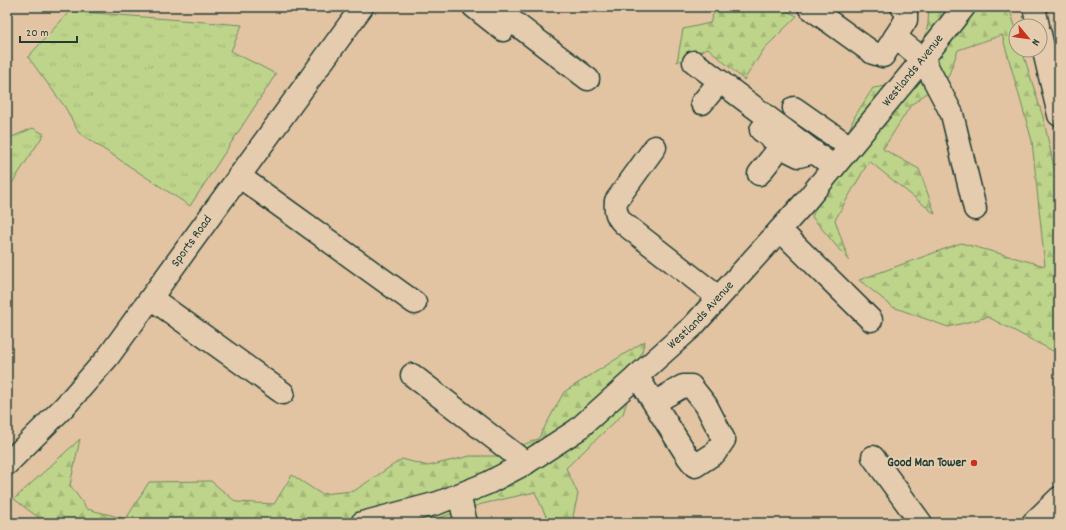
<svg xmlns="http://www.w3.org/2000/svg" width="1066" height="530" font-family="Dekko,sans-serif">
  <defs>
    <pattern id="grass-tufts" width="24" height="20" patternUnits="userSpaceOnUse"><rect width="24" height="20" fill="#bed48a"/><path d="M3 7l-1-3M5 7V3M7 7l1-3M15 17l-1-3M17 17v-4M19 17l1-3" fill="none" stroke="#a3b778"/></pattern>
    <pattern id="forest-firs" width="22" height="20" patternUnits="userSpaceOnUse"><rect width="22" height="20" fill="#bed48a"/><path d="M5 1l3.5 6h-7zM16 11l3.5 6h-7z" fill="#a3b778"/></pattern>
  </defs>
  <rect width="100%" height="100%" fill="#e2c4a3"/>
  <filter id="ink" filterUnits="userSpaceOnUse"><feTurbulence type="fractalNoise" baseFrequency=".025" numOctaves="2"/><feDisplacementMap in="SourceGraphic" scale="8" xChannelSelector="R" yChannelSelector="G"/><feConvolveMatrix kernelMatrix="1 2 1 2 8 2 1 2 1" color-interpolation-filters="sRGB"/></filter>
  <g filter="url(#ink)">
    <g fill="url(#grass-tufts)" stroke="#6e885f">
      <path d="M70,11L242,25L231,51L276,74L190,206L79,133L65,107L28,57Z"/>
      <path d="M33,128L44,134L7,191V139Z"/>
    </g>
    <g fill="url(#forest-firs)" stroke="#6e885f">
      <path d="M716,7H779L797,16L764,49L744,80L708,48L677,62L683,29L710,23Z"/>
      <path d="M929,7H1009L1016,29V50H1022L1043,117L1059,189V356L1055,352L988,317L948,327L893,307L859,280L961,243L1045,266L1032,141L1002,35L958,50L948,77L911,105L883,149L919,169L935,214L869,161L835,220L849,261L812,217L855,116L873,88L915,82L928,24Z"/>
      <path d="M645,341L623,414L566,468L578,494L573,516L579,523H549L535,492L482,504L424,523H53L39,518L14,499L80,439L70,485L87,509L126,519L149,482L211,481L236,502L274,504L292,475L321,494L354,491L402,459L428,466L470,456H495L538,439L564,392Z"/>
    </g>
    <g fill="none" stroke-linecap="round" stroke-linejoin="round">
      <defs>
        <g id="minor">
          <path d="M474,7L503,30"/>
          <path d="M494,7L588,79"/>
          <path d="M809,7L873,53L883,56L906,20V10L902,7"/>
          <path d="M1034,7L1038,26"/>
          <path d="M1040,34L1059,115"/>
          <path d="M895,37L923,59L952,114L975,209"/>
          <path d="M694,62L834,167"/>
          <path d="M702,103L720,81"/>
          <path d="M794,108L850,147"/>
          <path d="M761,130L787,150L799,156L814,152"/>
          <path d="M655,147L616,201C615,210 616,216 623,223L718,297"/>
          <path d="M759,174L781,146"/>
          <path d="M239,176L415,303"/>
          <path d="M780,230L871,320"/>
          <path d="M151,298L283,393"/>
          <path d="M412,375L526,463"/>
          <path d="M637,376L688,457L695,466L715,453L724,440L706,405L691,386H683L654,403"/>
          <path d="M873,457L921,523"/>
          <path id="s1" d="M7,464L65,406L108,357L362,7"/>
          <path d="M459,495L466,523"/>
          <path id="s2" d="M362,523L438,503L488,483L526,463L577,430L693,326L805,202L923,59L964,7"/>
          <path d="M1033,523L1059,498"/>
        </g>
      </defs>
      <use href="#minor" stroke="#1f3d34" stroke-width="25"/>
      <use href="#minor" stroke="#e6ccae" stroke-width="22"/>
    </g>
  </g>
  <circle fill="#c8321e" stroke="#e6ccae" stroke-width="1.5" cx="974" cy="463" r="4"/>
  <g text-anchor="middle" dominant-baseline="central" stroke-width="4" stroke-linejoin="round" paint-order="stroke">
    <g font-size="13" fill="#1f3d34" stroke="#e6ccae">
      <text stroke="none"><textPath href="#s2" startOffset="729">Westlands Avenue</textPath></text>
      <text stroke="none"><textPath href="#s1" startOffset="290">Sports Road</textPath></text>
      <text stroke="none"><textPath href="#s2" startOffset="405">Westlands Avenue</textPath></text>
    </g>
    <g font-size="13" font-weight="bold" fill="#1f3d34" stroke="#e6ccae" text-anchor="end">
      <text x="966" y="463">Good Man Tower</text>
    </g>
  </g>
  <rect width="1066" height="530" fill="none" stroke="#e6ccae" stroke-width="24"/>
  <rect x="12" y="12" width="1042" height="506" fill="none" stroke="#1f3d34" stroke-width="1.5" filter="url(#ink)"/>
  <g transform="translate(1028 38) rotate(119)"><circle r="19" fill="#e6ccae" stroke="#96937d"/>
  <path d="M0-3L7 15L0 10L-7 15Z" fill="#c8321e"/>
  <text y="-6" font-size="11" font-weight="bold" text-anchor="middle" fill="#1f3d34">N</text>
  </g>
  <path d="M20 36v6h57v-6" fill="none" stroke="#1f3d34" stroke-width="2"/>
  <text x="26" y="36" font-size="12" fill="#1f3d34" stroke="#e6ccae" stroke-width="3" paint-order="stroke">20 m</text>
</svg>
